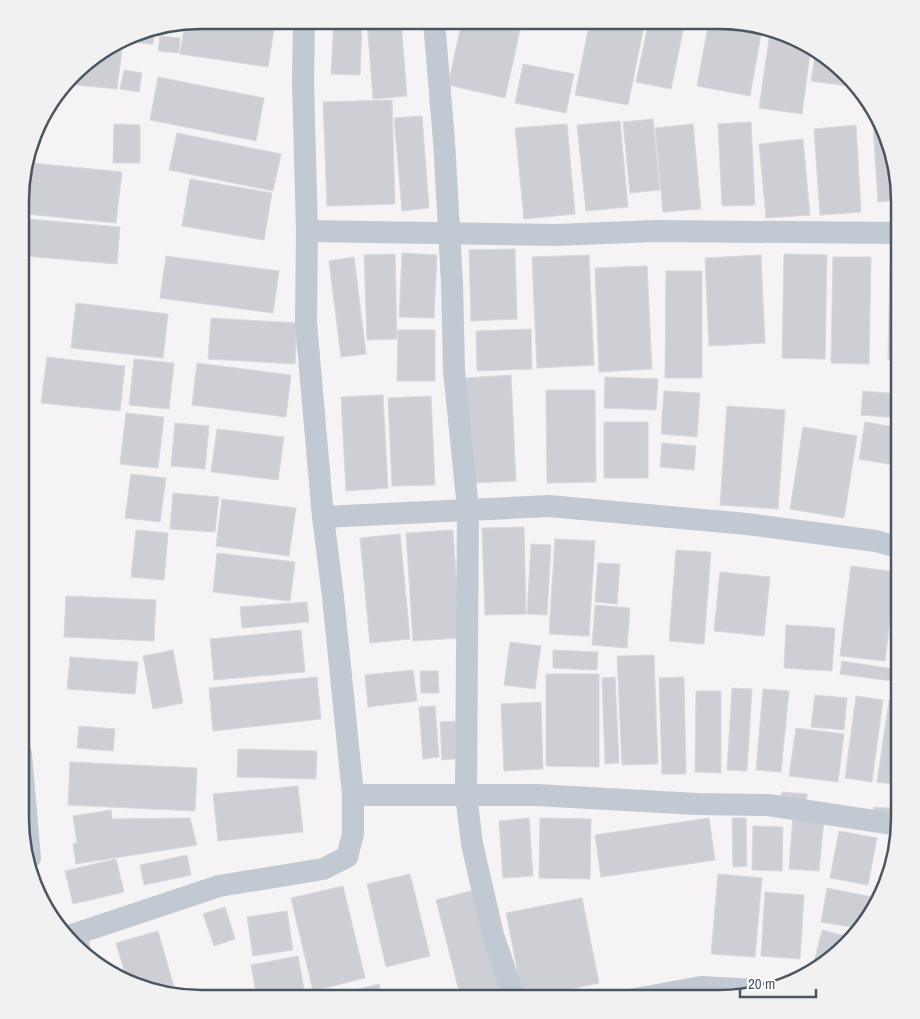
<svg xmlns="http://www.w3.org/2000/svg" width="920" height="1019" font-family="'Archivo Narrow',sans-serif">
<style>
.building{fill:#cdcfd5;stroke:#d7d9de}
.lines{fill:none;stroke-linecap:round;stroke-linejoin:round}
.minor{stroke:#c1cad2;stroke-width:22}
.rim{fill:none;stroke:#4a5661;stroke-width:2.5}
</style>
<rect width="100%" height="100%" fill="#f5f3f3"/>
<g class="building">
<path d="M201 20 274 29 268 67 180 54 185 23Z"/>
<path d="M334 20H362L360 75 331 74Z"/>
<path d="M367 20 401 21 407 96 373 99Z"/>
<path d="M462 21H522L505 98 448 85Z"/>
<path d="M590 21H645L628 105 575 95Z"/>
<path d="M649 21H685L671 89 636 82Z"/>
<path d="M709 21 742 22 762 29 750 96 697 86Z"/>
<path d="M155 28 153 44 130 42V37L143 30Z"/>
<path d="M770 32 811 47 802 114 759 108Z"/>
<path d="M160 36 180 38 179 53 158 51Z"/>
<path d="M110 48 122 50 117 89 67 84 82 65Z"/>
<path d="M816 49 819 50 856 87 811 81Z"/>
<path d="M523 64 574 74 566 113 515 103Z"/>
<path d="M124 70 142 73 139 92 120 89Z"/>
<path d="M158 77 264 98 256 141 150 120Z"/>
<path d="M392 100 395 204 327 206 323 102Z"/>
<path d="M872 108 900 190V200L878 202Z"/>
<path d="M422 116 429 208 402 211 394 118Z"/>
<path d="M653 119 660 190 630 193 623 122Z"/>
<path d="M620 121 628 207 586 211 577 125Z"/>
<path d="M751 122 755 205 722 206 718 124Z"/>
<path d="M114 124 140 125V163H113Z"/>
<path d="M567 124 575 214 524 219 515 128Z"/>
<path d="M693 124 701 209 663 212 655 128Z"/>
<path d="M856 125 861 212 820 215 814 129Z"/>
<path d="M177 133 281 154 273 191 169 170Z"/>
<path d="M803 139 810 215 766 218 759 144Z"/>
<path d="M32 163 122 172 116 223 26 214Z"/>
<path d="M190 179 272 193 264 240 182 226Z"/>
<path d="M28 219 120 227 117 264 25 256Z"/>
<path d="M515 249 517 319 471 321 469 250Z"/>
<path d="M402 253 437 255 434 318 399 317Z"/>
<path d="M395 254 397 339 367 340 364 255Z"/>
<path d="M784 254 827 255 825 359 782 358Z"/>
<path d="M589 255 594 365 537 368 532 257Z"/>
<path d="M761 255 765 343 709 346 705 258Z"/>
<path d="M166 256 279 271 273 313 160 298Z"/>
<path d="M354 257 366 354 341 357 329 261Z"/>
<path d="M833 257H871L869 364 831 363Z"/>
<path d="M890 263H900V360H888Z"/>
<path d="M647 266 652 369 599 372 595 268Z"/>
<path d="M666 271H702V378H665Z"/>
<path d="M76 303 168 314 163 358 71 348Z"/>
<path d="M211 318 297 323 295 364 208 359Z"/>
<path d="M531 329 532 369 477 371 476 331Z"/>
<path d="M398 330H435V381H397Z"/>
<path d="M47 357 125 366 120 411 41 403Z"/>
<path d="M134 359 174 363 169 409 129 405Z"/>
<path d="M197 363 291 375 286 417 192 405Z"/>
<path d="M511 375 516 481 471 483 466 378Z"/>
<path d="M605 377 658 379 656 410 604 408Z"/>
<path d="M546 390H595L596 482 547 483Z"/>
<path d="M664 391 700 393 697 437 661 434Z"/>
<path d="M863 391 900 394V418L861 415Z"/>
<path d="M383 395 388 488 346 491 341 397Z"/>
<path d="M431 396 435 485 392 486 388 398Z"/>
<path d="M727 406 785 410 778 509 720 505Z"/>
<path d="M126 413 164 417 158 468 120 464Z"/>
<rect x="604" y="422" width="44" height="56"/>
<path d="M865 422 900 428V466L859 459Z"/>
<path d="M175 423 209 426 205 469 171 466Z"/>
<path d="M803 427 857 436 844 518 790 509Z"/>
<path d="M217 429 284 437 278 480 211 472Z"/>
<path d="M662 443 696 446 694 470 660 467Z"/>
<path d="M131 474 166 478 160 522 125 518Z"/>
<path d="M173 493 219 497 215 532 170 529Z"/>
<path d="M222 499 296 508 289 556 216 546Z"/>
<path d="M524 527 526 614 485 615 482 528Z"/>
<path d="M136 530 168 533 164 580 131 577Z"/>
<path d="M453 530 460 638 413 641 406 533Z"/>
<path d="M400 534 410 639 370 643 360 538Z"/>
<path d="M555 539 595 541 589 636 549 634Z"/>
<path d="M531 544 551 545 547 615 527 614Z"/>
<path d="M676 550 711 552 704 644 669 641Z"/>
<path d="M217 553 295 562 290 601 213 592Z"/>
<path d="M598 563 620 564 617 604 595 602Z"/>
<path d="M851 566 896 572 885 661 840 656Z"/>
<path d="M720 572 770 577 764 636 714 631Z"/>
<path d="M66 596 156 600 154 641 64 637Z"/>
<path d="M307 602 309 622 242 628 240 607Z"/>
<path d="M595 605 630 608 627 648 592 645Z"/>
<path d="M786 625 835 628 832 671 784 668Z"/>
<path d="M301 630 305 672 214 680 210 639Z"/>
<path d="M510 642 541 646 535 689 504 685Z"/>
<path d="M173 650 183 703 153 709 143 656Z"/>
<path d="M553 650 598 652 597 670 553 668Z"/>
<path d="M654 655 658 764 622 765 617 656Z"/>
<path d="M70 657 138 662 135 694 67 689Z"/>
<path d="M842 661 893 669 892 681 840 674Z"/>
<path d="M413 670 417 701 368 707 365 675Z"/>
<path d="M420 671H438L439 693H421Z"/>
<path d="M546 674H599V767L546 766Z"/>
<path d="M317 677 321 719 213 731 209 688Z"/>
<path d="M615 677 619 763 605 764 602 678Z"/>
<path d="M684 677 686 774H662L659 678Z"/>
<path d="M732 688 752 689 747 771 727 770Z"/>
<path d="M763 689 789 691 781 772 756 770Z"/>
<path d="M696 691H721V773L695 772Z"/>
<path d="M815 695 847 698 844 730 811 727Z"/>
<path d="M856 696 883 700 872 782 845 778Z"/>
<path d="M889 700 900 702V785L877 782Z"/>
<path d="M541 702 543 769 504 771 501 704Z"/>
<path d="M435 706 439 757 423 759 419 707Z"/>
<path d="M460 721 462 758 442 760 440 722Z"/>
<path d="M79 726 115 729 113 751 77 748Z"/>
<path d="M796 728 844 734 838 782 789 776Z"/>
<path d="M238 749 317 751 316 779 237 777Z"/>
<path d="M70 762 197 768 195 811 68 805Z"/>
<path d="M298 786 303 832 218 841 213 794Z"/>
<path d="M782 792 807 794 806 806 780 804Z"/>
<path d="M874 807 900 809V820L873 817Z"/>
<path d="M111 810 112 819 190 818 197 845 76 864 73 844 77 843 73 816Z"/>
<path d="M793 816 824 819 819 871 789 869Z"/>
<path d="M529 818 533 876 503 878 499 821Z"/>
<path d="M540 818 591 819 590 879 539 878Z"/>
<path d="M709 818 715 860 601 877 595 835Z"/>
<path d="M732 818H746L747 866 733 867Z"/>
<path d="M753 826 783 827 782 871 752 870Z"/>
<path d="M839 831 877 838 868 885 830 878Z"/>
<path d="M187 855 191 875 144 885 140 865Z"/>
<path d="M116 859 124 892 73 904 65 871Z"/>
<path d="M410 874 430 956 386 967 367 884Z"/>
<path d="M718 874 762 878 755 957 711 954Z"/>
<path d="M343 886 365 978 313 991 291 898Z"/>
<path d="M827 888 872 897 868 916 857 928 821 922Z"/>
<path d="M475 890 502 995 487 999H461L436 900Z"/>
<path d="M765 892 804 895 800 959 761 956Z"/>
<path d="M582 898 599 983 523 999 506 913Z"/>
<path d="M225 907 235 939 214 946 203 914Z"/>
<path d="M287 911 293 950 253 956 247 917Z"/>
<path d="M822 930 849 937 819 969 812 971Z"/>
<path d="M158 931 176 994 127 980 116 943Z"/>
<path d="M89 941 92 958 78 944Z"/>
<path d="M298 956 305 995 288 999H257L251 965Z"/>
<path d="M379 984 382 999H349L347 992Z"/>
<path d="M242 991 244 999H209Z"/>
</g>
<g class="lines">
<g class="minor">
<path d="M434 21 444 141 452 283 454 370 468 509 466 794 472 844 493 935 515 999"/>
<path d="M307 231 555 235 655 231 900 233"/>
<path d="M323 517 549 506 747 524 876 541 900 548"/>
<path d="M21 754 30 858"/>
<path d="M353 795H536L697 804 768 805 900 825"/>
<path d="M69 936 219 886 323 869 347 857 353 834V795L333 597 323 517 306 323 307 231 303 82 304 20"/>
<path d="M635 999 701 987 757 990"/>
</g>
</g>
<path d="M0 0H920V1019H0ZM201 29H719A172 172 0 0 1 891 201V818A172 172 0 0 1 719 990H201A172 172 0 0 1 29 818V201A172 172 0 0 1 201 29Z" fill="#f1f1f2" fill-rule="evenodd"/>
<path class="rim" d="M201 29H719A172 172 0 0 1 891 201V818A172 172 0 0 1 719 990H201A172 172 0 0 1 29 818V201A172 172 0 0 1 201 29Z"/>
<path d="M740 989v8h76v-8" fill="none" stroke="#4a5661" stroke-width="2.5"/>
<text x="748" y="989" font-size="15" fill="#4a5661" stroke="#ffffff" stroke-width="4" paint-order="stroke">20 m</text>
</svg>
